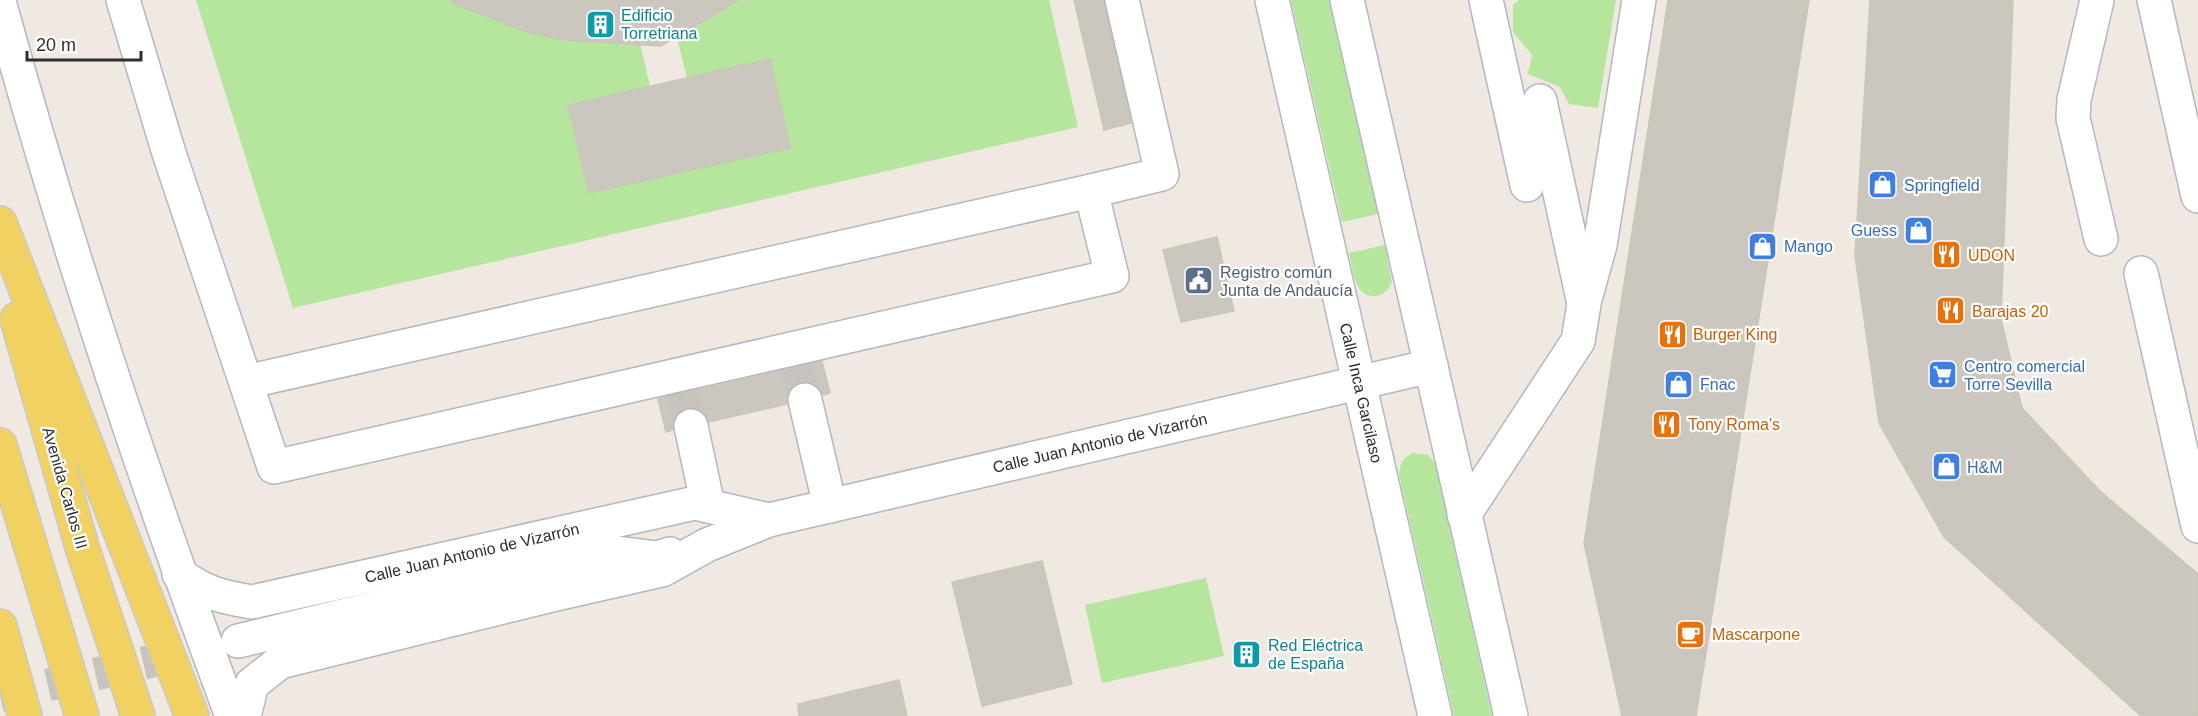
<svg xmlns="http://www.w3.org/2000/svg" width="2198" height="716" font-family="Helvetica,sans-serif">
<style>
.green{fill:#b6e59e}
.building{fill:#cbc7bf;stroke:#cbc5ba;stroke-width:1.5}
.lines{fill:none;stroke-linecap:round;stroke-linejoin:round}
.minor-tunnel{stroke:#c8c4bd;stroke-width:33;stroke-dasharray:33 16;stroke-linecap:butt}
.minor-casing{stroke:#b4b7c1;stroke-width:36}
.major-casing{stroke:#c9c9c9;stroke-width:36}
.minor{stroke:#fff;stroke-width:33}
.major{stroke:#f2d163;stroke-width:33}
.labels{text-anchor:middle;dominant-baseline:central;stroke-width:4.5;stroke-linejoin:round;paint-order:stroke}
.culture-label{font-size:16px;fill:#0d838f;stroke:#fff;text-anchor:start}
.shop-label{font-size:16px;fill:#366cbe;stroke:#fff;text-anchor:start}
.food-label{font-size:16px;fill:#c56008;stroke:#fff;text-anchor:start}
.service-label{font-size:16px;fill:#4e5e75;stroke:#fff;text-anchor:start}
.street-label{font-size:16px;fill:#2e2e2e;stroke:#fff}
</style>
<rect width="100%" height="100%" fill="#efe9e1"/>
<g class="green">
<path d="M196 0H461L639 39 650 86 568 106 589 193 790 148 770 59 687 78 675 30 713 16 739 0H1049L1078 127 293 308Z"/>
<path d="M1291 0H1329L1378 214 1342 222Z"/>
<path d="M1519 0H1616L1598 108 1569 104 1560 87 1528 74 1532 55 1513 32V5Z"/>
<path d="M1385 245 1392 282C1388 290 1383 296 1374 296 1353 296 1353 267 1349 253Z"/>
<path d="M1413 453 1428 455 1435 463 1492 716H1454L1399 474C1400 463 1403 458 1413 453Z"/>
<path d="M1206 578 1224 656 1102 683 1085 605Z"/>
</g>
<g class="building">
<path d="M452 0H739L661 46 564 40 527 32 452 3Z"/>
<path d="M1074 0H1104L1131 123 1104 130Z"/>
<path d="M1668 0H1809L1696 716H1622L1584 543Z"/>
<path d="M1870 0H2013L2001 319 2022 408 2100 491 2198 574V716H2141L1944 537 1879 423 1855 256Z"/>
<path d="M770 59 790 148 589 193 568 105Z"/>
<path d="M1217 237 1234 311 1181 322 1163 250Z"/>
<path d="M822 361 830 393 823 395 818 387 810 382H801L792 387 787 395V404L709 422 705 414 697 408H687L678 413 673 420V430L666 432 658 399Z"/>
<path d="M1042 561 1072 684 982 706 952 582Z"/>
<path d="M899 680 907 716H799L798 704Z"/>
</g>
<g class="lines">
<g class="minor-tunnel">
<path d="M796 364 805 400"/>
<path d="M683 390 691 426"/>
<path d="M0 696 235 642"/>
</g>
<defs>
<g id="minor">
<path d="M123 0 168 150 274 467 1112 276 1091 191 1162 174 1122 0"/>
<path d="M1272 0 1435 716"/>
<path d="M1347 0 1511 716"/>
<path d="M1486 0 1527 185"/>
<path d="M2097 0 2074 100 2073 118 2101 239"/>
<path d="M2154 0 2198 196"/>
<path d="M0 5C66 246 145 482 232 716"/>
<path d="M2141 273 2198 526"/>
<path d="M1585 299 1600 245 1639 0"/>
<path d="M246 382 1091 191"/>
<path d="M805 400 830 506"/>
<path d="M691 426 708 506"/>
<path d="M1464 515 1578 341 1584 304 1540 101"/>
<path d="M179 574C205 593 221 597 252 602L695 503 769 520"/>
<path d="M238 641 609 552 657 558 670 554"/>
<path d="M244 716 252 684 280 662 556 594 662 570 707 545 769 520 1431 366"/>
</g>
<g id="major">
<path d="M0 223 192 716"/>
<path d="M17 319 82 547 138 716"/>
<path d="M0 445 82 716"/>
<path d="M0 626 25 716"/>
</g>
</defs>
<use href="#minor" class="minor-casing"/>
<use href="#major" class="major-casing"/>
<use href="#minor" class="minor"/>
<use href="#major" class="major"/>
</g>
<defs>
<symbol id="building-square" viewBox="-11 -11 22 22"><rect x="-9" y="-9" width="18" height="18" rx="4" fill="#0f9aa8" stroke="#fff"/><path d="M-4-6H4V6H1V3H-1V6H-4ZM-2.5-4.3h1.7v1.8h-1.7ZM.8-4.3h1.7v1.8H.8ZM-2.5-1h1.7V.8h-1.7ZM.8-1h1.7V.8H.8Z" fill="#fff"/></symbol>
<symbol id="shop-square" viewBox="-11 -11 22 22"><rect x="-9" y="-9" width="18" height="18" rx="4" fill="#3f7fe0" stroke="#fff"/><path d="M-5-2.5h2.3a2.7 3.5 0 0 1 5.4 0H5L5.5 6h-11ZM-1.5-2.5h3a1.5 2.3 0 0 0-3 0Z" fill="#fff"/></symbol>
<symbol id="restaurant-square" viewBox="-11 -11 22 22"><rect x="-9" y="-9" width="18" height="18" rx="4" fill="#e8710a" stroke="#fff"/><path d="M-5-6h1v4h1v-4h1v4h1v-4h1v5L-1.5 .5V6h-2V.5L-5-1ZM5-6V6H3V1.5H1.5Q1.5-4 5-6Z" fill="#fff"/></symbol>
<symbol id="civic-square" viewBox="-11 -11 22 22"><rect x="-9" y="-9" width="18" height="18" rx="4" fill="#5c6f8a" stroke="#fff"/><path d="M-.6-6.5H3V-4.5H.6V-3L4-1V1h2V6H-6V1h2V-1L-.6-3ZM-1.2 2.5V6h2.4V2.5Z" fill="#fff"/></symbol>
<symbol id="supermarket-square" viewBox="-11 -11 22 22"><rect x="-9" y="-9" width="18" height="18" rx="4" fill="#3f7fe0" stroke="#fff"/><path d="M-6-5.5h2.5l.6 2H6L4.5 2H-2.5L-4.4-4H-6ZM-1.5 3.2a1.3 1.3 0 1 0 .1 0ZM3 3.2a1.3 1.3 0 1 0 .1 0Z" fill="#fff"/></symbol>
<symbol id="cafe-square" viewBox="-11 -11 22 22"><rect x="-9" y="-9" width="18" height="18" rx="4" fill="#e8710a" stroke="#fff"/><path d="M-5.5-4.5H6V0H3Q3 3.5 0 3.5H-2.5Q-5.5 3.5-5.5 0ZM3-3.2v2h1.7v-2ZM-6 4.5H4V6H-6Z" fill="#fff"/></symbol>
</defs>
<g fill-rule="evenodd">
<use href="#building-square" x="584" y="8" width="33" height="33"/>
<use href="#shop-square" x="1866" y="168" width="33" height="33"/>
<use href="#shop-square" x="1902" y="214" width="33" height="33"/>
<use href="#shop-square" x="1746" y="230" width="33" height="33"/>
<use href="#restaurant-square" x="1930" y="238" width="33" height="33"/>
<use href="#civic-square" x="1182" y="264" width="33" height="33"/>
<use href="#restaurant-square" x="1934" y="294" width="33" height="33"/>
<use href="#restaurant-square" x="1656" y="318" width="33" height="33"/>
<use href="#supermarket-square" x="1926" y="358" width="33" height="33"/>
<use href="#shop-square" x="1662" y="368" width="33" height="33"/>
<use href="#restaurant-square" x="1650" y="408" width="33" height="33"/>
<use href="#shop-square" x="1930" y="450" width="33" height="33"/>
<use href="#cafe-square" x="1674" y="618" width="33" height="33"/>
<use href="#building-square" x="1230" y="638" width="33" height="33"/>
</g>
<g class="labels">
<g class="culture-label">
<text x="621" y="15">Edificio<tspan x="621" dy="18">Torretriana</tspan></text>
<text x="1268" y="645">Red Eléctrica<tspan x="1268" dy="18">de España</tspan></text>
</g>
<g class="shop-label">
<text x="1904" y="185">Springfield</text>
<text x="1897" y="230" text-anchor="end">Guess</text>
<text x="1784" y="246">Mango</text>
<text x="1964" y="366">Centro comercial<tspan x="1964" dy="18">Torre Sevilla</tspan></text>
<text x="1700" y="384">Fnac</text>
<text x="1967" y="467">H&amp;M</text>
</g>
<g class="food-label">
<text x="1968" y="255">UDON</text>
<text x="1972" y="311">Barajas 20</text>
<text x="1693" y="334">Burger King</text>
<text x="1688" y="424">Tony Roma's</text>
<text x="1712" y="634">Mascarpone</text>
</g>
<g class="service-label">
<text x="1220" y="272">Registro común<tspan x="1220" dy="18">Junta de Andaucía</tspan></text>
</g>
<g class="street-label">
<text transform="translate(1361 393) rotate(77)">Calle Inca Garcilaso</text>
<text transform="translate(1100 443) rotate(-13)">Calle Juan Antonio de Vizarrón</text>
<text transform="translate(65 488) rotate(74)">Avenida Carlos III</text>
<text transform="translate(472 553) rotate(-13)">Calle Juan Antonio de Vizarrón</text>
</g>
</g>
<path d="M27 51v9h114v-9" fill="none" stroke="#2e2e2e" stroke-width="3"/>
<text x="36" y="51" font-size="18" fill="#2e2e2e" stroke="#ffffff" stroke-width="4.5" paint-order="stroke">20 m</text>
</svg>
